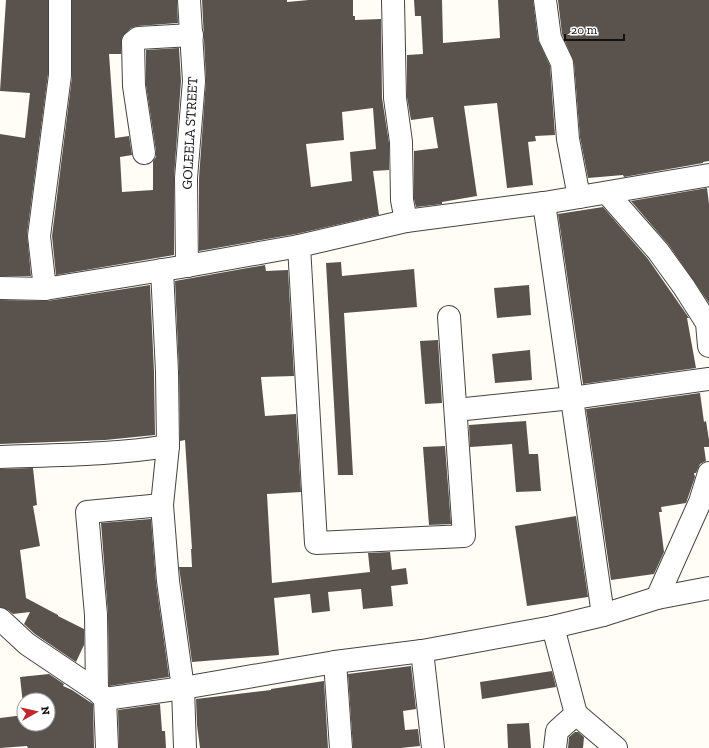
<svg xmlns="http://www.w3.org/2000/svg" width="709" height="748" font-family="'Zilla Slab',serif">
<style>
.building{fill:#5a524d;fill-rule:evenodd}
.lines{fill:none;stroke-linecap:round;stroke-linejoin:round}
.minor-casing{stroke:#444;stroke-width:24}
.minor{stroke:#fff;stroke-width:22}
.labels{text-anchor:middle;dominant-baseline:central;stroke-width:4;stroke-linejoin:round;paint-order:stroke}
.street-label{font-size:14px;fill:#111;stroke:#fff}
</style>
<rect width="100%" height="100%" fill="#fffdf5"/>
<g class="building">
<path d="M6 0H48V74L27 234 31 276H0V134L25 138 30 93 0 91Z"/>
<path d="M72 0H177L178 23 137 26 131 28 122 37 121 54H109L115 138 129 136 132 155 120 157 122 192 153 190V161L156 157V151L146 85V50L179 48 181 81 174 177V255L56 275 52 236 72 77Z"/>
<path d="M202 0H287V2L309 0H353V16H355V20L381 19 382 98 389 143V170L373 171 379 215 296 234 199 251V178L206 80ZM373 108 376 149 350 152 352 181 311 187 306 144 344 140 342 112Z"/>
<path d="M414 0H442L443 43 500 38 498 0H533L538 40 550 66 555 135 535 136 536 141 528 142 533 185 507 188 497 103 464 106 477 196 442 202V204L416 207 414 199V151L438 148 433 117 411 120 407 97V55L423 54 421 16H415Z"/>
<path d="M558 0H709V161L703 162V163L624 177 623 175 588 178 580 137 574 62 562 34Z"/>
<path d="M707 188 709 204V303L668 244 631 201Z"/>
<path d="M603 207 648 259 689 318H687L696 368 583 384 558 214Z"/>
<path d="M341 262 342 276 414 269 417 307 344 313 353 475H338L326 263Z"/>
<path d="M265 265 266 271 288 270 294 376 261 377 265 416 296 414 301 492 267 494 272 583 370 572 368 553 390 552 392 570 406 568 408 584 391 586 393 606 363 609 361 589 328 592 330 611 312 613 310 594 274 598 279 655 192 662 179 567H192L191 549H192L185 440 180 441 179 371 175 281Z"/>
<path d="M150 285 154 372 155 435 105 440 0 444V300L47 301Z"/>
<path d="M529 285 531 315 497 318 494 288Z"/>
<path d="M438 340 442 403 425 404 420 341Z"/>
<path d="M530 350 532 380 495 383 492 354Z"/>
<path d="M700 393 704 422 706 421 709 440V447H704L706 461 700 464 696 473H694L695 477 686 503 661 507 662 512H659L664 552 654 574 611 580 586 409Z"/>
<path d="M526 421 529 454H538L541 491 516 492 512 444 470 447 469 425Z"/>
<path d="M445 446 451 524 429 525 423 447Z"/>
<path d="M33 468 37 505 33 506 40 546 20 550 26 598 58 615V616L84 629V645L76 662 35 634 24 624 30 612 13 614 8 610 0 607V469Z"/>
<path d="M576 516 588 597 527 606 515 526Z"/>
<path d="M151 519 156 583 169 677 109 686 108 614 101 523Z"/>
<path d="M411 666 416 709 403 711 405 730 418 729 420 746 400 748H353L348 674Z"/>
<path d="M552 671 556 687 482 699 480 682Z"/>
<path d="M49 674 64 684 63 686 72 690 93 704 94 748H28L27 746 0 748V718L24 715V724H48V700H24V713L20 677Z"/>
<path d="M324 681 328 748H200L197 725 196 699 271 690V689Z"/>
<path d="M160 704 162 731H165L166 748H119L118 710Z"/>
<path d="M529 723 531 748H508L507 724Z"/>
<path d="M575 732H578L584 737 583 748H568L569 737Z"/>
</g>
<g class="lines">
<defs>
<g id="minor">
<path d="M393 0 395 98 401 142 402 200 406 221"/>
<path d="M545 0 550 38 562 63 568 139 579 197"/>
<path d="M144 153 134 86 133 42 138 38 192 35"/>
<path d="M607 193 658 251 684 287 707 323 709 346"/>
<path d="M544 203 603 615"/>
<path d="M299 246 316 543 464 536 449 317"/>
<path d="M187 266 186 178 194 81 189 0"/>
<path d="M162 270 167 372 168 446 162 505 168 581 183 688 185 748"/>
<path d="M0 288 45 289 187 266 299 246 406 221 544 203 709 175"/>
<path d="M45 289 39 236 60 75V0"/>
<path d="M456 410 572 398 709 379"/>
<path d="M0 457C56 455 113 455 168 446"/>
<path d="M657 598 700 502 709 473"/>
<path d="M0 619 27 644 97 691 105 699 183 688 335 662 422 651 553 627 603 615 657 598 709 588"/>
<path d="M553 627 576 714 557 731 555 748"/>
<path d="M422 651 433 748"/>
<path d="M335 662 341 748"/>
<path d="M97 691 96 615 87 512 162 505"/>
<path d="M105 699 107 748"/>
<path d="M576 714 616 748"/>
</g>
</defs>
<use href="#minor" class="minor-casing"/>
<use href="#minor" class="minor"/>
</g>
<g class="labels">
<g class="street-label">
<text transform="translate(190 133) rotate(-87)">GOLEELA STREET</text>
</g>
</g>
<g transform="translate(36 712) rotate(82)"><circle r="19" fill="#ffffff" stroke="#a0a0a0"/>
<path d="M0-3L7 15L0 10L-7 15Z" fill="#c4262e"/>
<text y="-6" font-size="11" font-weight="bold" text-anchor="middle" fill="#111111">N</text>
</g>
<path d="M565 34v6h59v-6" fill="none" stroke="#111111" stroke-width="2"/>
<text x="571" y="34" font-size="12" fill="#111111" stroke="#ffffff" stroke-width="3" paint-order="stroke">20 m</text>
</svg>
